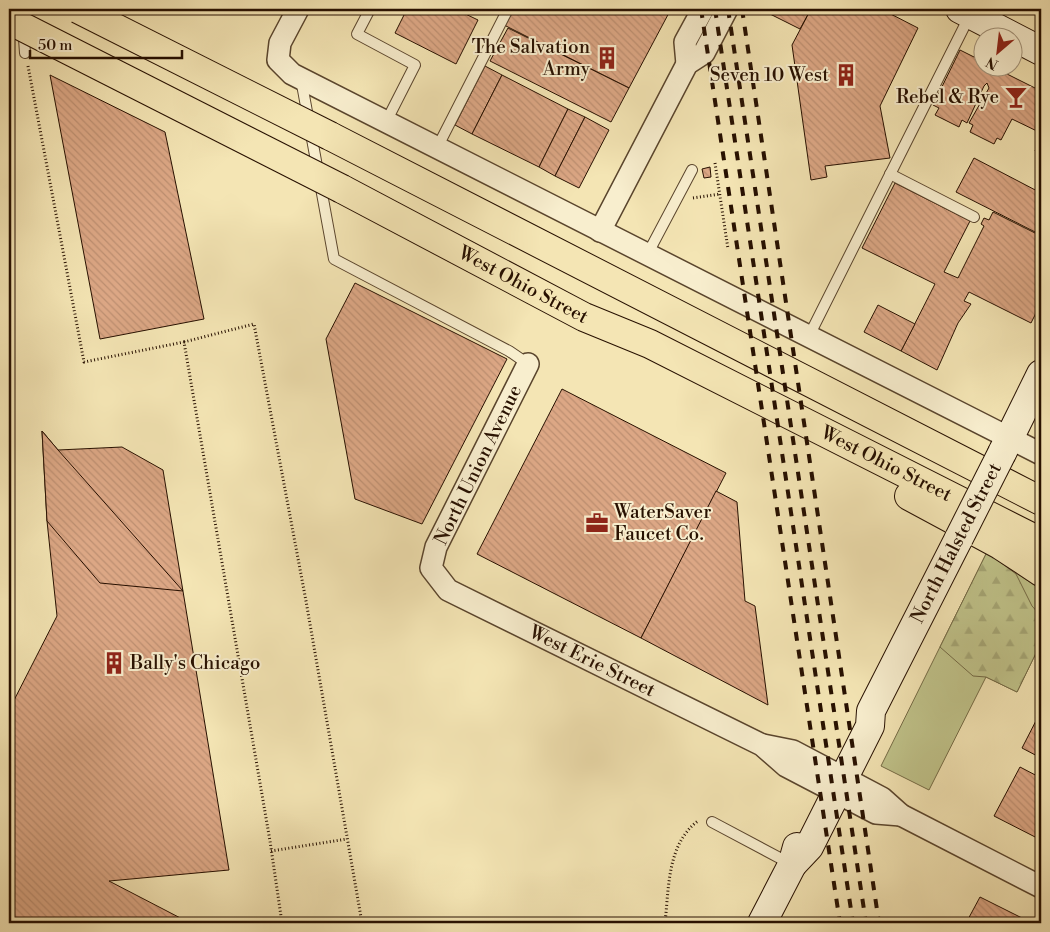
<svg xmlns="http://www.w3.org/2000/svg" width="1050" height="932" font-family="'Libre Bodoni',serif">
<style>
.green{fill:#c0c38a;stroke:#746a45}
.forest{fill:url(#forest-firs);stroke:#746a45}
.building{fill:url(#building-back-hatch);stroke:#271000}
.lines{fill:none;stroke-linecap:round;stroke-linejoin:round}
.service-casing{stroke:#5a452d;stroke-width:12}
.minor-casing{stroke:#5a452d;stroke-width:24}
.secondary-casing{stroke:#271000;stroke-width:30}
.motorway-casing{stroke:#271000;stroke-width:30}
.path{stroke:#271000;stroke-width:3;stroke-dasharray:1 2.5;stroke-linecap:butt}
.service{stroke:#f8eece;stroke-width:10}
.minor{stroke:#f8eece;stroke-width:21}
.secondary{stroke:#f8eece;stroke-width:28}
.motorway{stroke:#f4e5b4;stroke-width:28}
.rail{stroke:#271000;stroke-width:4;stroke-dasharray:9 9;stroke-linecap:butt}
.secondary-bridge-casing{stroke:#271000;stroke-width:30;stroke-linecap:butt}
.motorway-bridge-casing{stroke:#271000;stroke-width:30;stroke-linecap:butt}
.secondary-bridge{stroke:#f8eece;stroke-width:28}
.motorway-bridge{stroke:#f4e5b4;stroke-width:28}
.labels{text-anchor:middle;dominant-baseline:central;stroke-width:4;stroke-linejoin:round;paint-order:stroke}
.poi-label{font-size:19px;fill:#271000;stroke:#f8eece;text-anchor:end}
.street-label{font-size:19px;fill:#271000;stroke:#f8eece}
</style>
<defs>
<pattern id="forest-firs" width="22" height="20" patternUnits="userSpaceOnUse" patternTransform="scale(1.25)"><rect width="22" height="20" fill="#c0c38a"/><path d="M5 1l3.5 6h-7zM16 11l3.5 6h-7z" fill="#a5a675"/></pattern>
<pattern id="building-back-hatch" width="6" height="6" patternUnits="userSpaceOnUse" patternTransform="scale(1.25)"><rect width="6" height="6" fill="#dca785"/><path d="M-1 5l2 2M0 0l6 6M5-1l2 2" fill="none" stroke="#bd8f71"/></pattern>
</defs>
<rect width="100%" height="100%" fill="#f4e5b4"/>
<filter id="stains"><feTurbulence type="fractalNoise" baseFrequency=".004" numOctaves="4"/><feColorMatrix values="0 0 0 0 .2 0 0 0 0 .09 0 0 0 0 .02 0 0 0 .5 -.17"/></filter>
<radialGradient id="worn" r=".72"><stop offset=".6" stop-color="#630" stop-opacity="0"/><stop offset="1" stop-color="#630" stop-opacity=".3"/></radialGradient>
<path class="green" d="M987 552 1041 590V653L1037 651 1017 692 986 677 929 790 881 766Z"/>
<path class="forest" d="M987 552 1016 574 1032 606 1041 616V653L1037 651 1017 692 986 677 973 676 940 647Z"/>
<g class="building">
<path d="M407 9H455L478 20 456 64 395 33Z"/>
<path d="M513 9H671L629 88 504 25Z"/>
<path d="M760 9H811L800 29Z"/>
<path d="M811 9H881L918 28 880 106 890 158 825 166 827 177 811 180 792 45Z"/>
<path d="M508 28 629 88 611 122 490 61Z"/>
<path d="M960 50 982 61V68H995L1041 91V133L1012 119 1001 140 997 138 994 144 970 132 973 125 969 123 989 88 987 83 984 86 967 123 962 120 959 127 935 115 939 108 933 105Z"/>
<path d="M485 66 502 75 472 134 455 125Z"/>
<path d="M50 75 165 132 204 319 100 339Z"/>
<path d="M502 75 568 109 539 167 472 134Z"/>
<path d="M568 109 585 117 555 176 539 167Z"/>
<path d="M585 117 609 130 579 188 555 176Z"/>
<path d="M1041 138V155L1035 151Z"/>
<path d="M974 158 1041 193V235L956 192Z"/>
<path d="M710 167 711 177 704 178 702 169Z"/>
<path d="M895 183 970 221 944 272 958 278 984 226 981 224 984 218 989 220 993 212 1041 236V303L1031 323 969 292 964 301 971 304 958 323 937 370 901 351 935 284 862 248Z"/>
<path d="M355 283 507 359 422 524 355 499 326 339Z"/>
<path d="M878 305 915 324 901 351 864 332Z"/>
<path d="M562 389 726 473 641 638 477 554Z"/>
<path d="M42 431 58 450 122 447 163 470 229 870 109 881 190 923H9V710L57 616 47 521Z"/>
<path d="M42 431 58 450 183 591 100 583 47 521Z"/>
<path d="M716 491 737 502 745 601 755 606 768 705 641 638Z"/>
<path d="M1041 711V758L1022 748Z"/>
<path d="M1020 767 1041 778V840L994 816Z"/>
<path d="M980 897 1032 923H966Z"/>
</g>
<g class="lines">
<defs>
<g id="service">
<path d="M22 9 25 53"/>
<path d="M370 9 357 34 415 65 386 122"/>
<path d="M301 79 334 259 509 351 528 364"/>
<path d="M437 148 508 9"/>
<path d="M890 174 974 217"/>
<path d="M647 255 692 170"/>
<path d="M809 336 970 15"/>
<path d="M712 822 791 864"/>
</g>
<g id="minor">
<path d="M298 9 280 43 278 60 292 74 1041 454"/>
<path d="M687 64 685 42 703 9"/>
<path d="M600 231 687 64 704 53 727 9"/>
<path id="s1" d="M528 364 436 547 431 568 448 590 762 745 786 766 876 813 901 815"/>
<path d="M763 745 793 751 882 798 901 815 1041 887"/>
</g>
<g id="secondary">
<path d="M960 9 1041 51"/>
<path d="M1002 453 1041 374"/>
<path d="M792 865 809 847 870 726 871 711 959 538"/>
<path d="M762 923 792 865 797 847"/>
</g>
<g id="motorway">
<path d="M330 136 1041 501"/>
<path id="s2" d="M342 189 584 317 650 344 1041 542"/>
<path d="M909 496 1000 545 1041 572"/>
</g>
</defs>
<use href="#service" class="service-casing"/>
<use href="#minor" class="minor-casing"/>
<use href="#secondary" class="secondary-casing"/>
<use href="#motorway" class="motorway-casing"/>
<g class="path">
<path d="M28 66 84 362 184 342 270 841 282 923"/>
<path d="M715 163 728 249"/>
<path d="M693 198 720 194"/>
<path d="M184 342 254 324 306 601 362 923"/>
<path d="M271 851 347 839"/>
<path d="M665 923C669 888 667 844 698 821"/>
</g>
<use href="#service" class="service"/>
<use href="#minor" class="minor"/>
<use href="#secondary" class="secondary"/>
<use href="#motorway" class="motorway"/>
<g class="rail">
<path d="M701 9 840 923"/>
<path d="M715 9 853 923"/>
<path d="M728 9 866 923"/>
<path d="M742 9 879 923"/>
</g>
<defs>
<path id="secondary-bridge" d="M959 538 1002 453"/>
<g id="motorway-bridge">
<path d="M78 9 330 136"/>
<path d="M9 20 342 189"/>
</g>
</defs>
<use href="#secondary-bridge" class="secondary-bridge-casing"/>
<use href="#motorway-bridge" class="motorway-bridge-casing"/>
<use href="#secondary-bridge" class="secondary-bridge"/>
<use href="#motorway-bridge" class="motorway-bridge"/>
</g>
<defs>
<symbol id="building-bare" viewBox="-9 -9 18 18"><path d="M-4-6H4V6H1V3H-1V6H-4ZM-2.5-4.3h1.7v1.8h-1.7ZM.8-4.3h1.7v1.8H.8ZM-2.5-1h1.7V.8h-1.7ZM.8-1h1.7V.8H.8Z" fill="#8f2418" stroke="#f8eece" stroke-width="2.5" paint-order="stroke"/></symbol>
<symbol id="bar-bare" viewBox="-9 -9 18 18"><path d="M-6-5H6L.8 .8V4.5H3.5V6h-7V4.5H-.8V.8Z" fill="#8f2418" stroke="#f8eece" stroke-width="2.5" paint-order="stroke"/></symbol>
<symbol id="office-bare" viewBox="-9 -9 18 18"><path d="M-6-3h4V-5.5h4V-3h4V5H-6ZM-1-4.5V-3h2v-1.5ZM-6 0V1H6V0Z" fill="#8f2418" stroke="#f8eece" stroke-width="2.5" paint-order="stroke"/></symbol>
</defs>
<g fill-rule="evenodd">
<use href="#building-bare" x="591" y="42" width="32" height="32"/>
<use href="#building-bare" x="830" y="59" width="32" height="32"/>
<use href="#bar-bare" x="1000" y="81" width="32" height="32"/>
<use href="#office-bare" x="581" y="507" width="32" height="32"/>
<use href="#building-bare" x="98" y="647" width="32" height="32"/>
</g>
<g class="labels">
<g class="poi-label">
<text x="590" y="47">The Salvation<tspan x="590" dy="22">Army</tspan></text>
<text x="829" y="75">Seven 10 West</text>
<text x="999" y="97">Rebel &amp; Rye</text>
<text x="614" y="512" text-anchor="start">WaterSaver<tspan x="614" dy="22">Faucet Co.</tspan></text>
<text x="130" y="663" text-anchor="start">Bally's Chicago</text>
</g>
<g class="street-label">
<text stroke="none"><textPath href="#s2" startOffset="205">West Ohio Street</textPath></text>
<text stroke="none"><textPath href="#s2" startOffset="610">West Ohio Street</textPath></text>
<text transform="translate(478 465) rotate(-64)">North Union Avenue</text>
<text transform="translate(956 543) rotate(-63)">North Halsted Street</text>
<text stroke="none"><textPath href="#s1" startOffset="415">West Erie Street</textPath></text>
</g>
</g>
<rect width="1050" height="932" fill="none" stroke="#f4e5b4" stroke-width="30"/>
<rect x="10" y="10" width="1030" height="912" fill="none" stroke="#271000" stroke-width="2.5"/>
<rect x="15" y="15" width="1020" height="902" fill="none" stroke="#271000"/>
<g transform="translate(998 52) rotate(208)"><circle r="24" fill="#f8eece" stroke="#a4957c"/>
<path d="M0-4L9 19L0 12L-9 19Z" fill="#8f2418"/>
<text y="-8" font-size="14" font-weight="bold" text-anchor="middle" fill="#271000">N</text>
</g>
<path d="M30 50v8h152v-8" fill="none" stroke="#271000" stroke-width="2.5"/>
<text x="38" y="50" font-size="15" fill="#271000" stroke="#f8eece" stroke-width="4" paint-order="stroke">50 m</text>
<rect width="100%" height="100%" filter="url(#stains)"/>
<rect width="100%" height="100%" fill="url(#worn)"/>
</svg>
